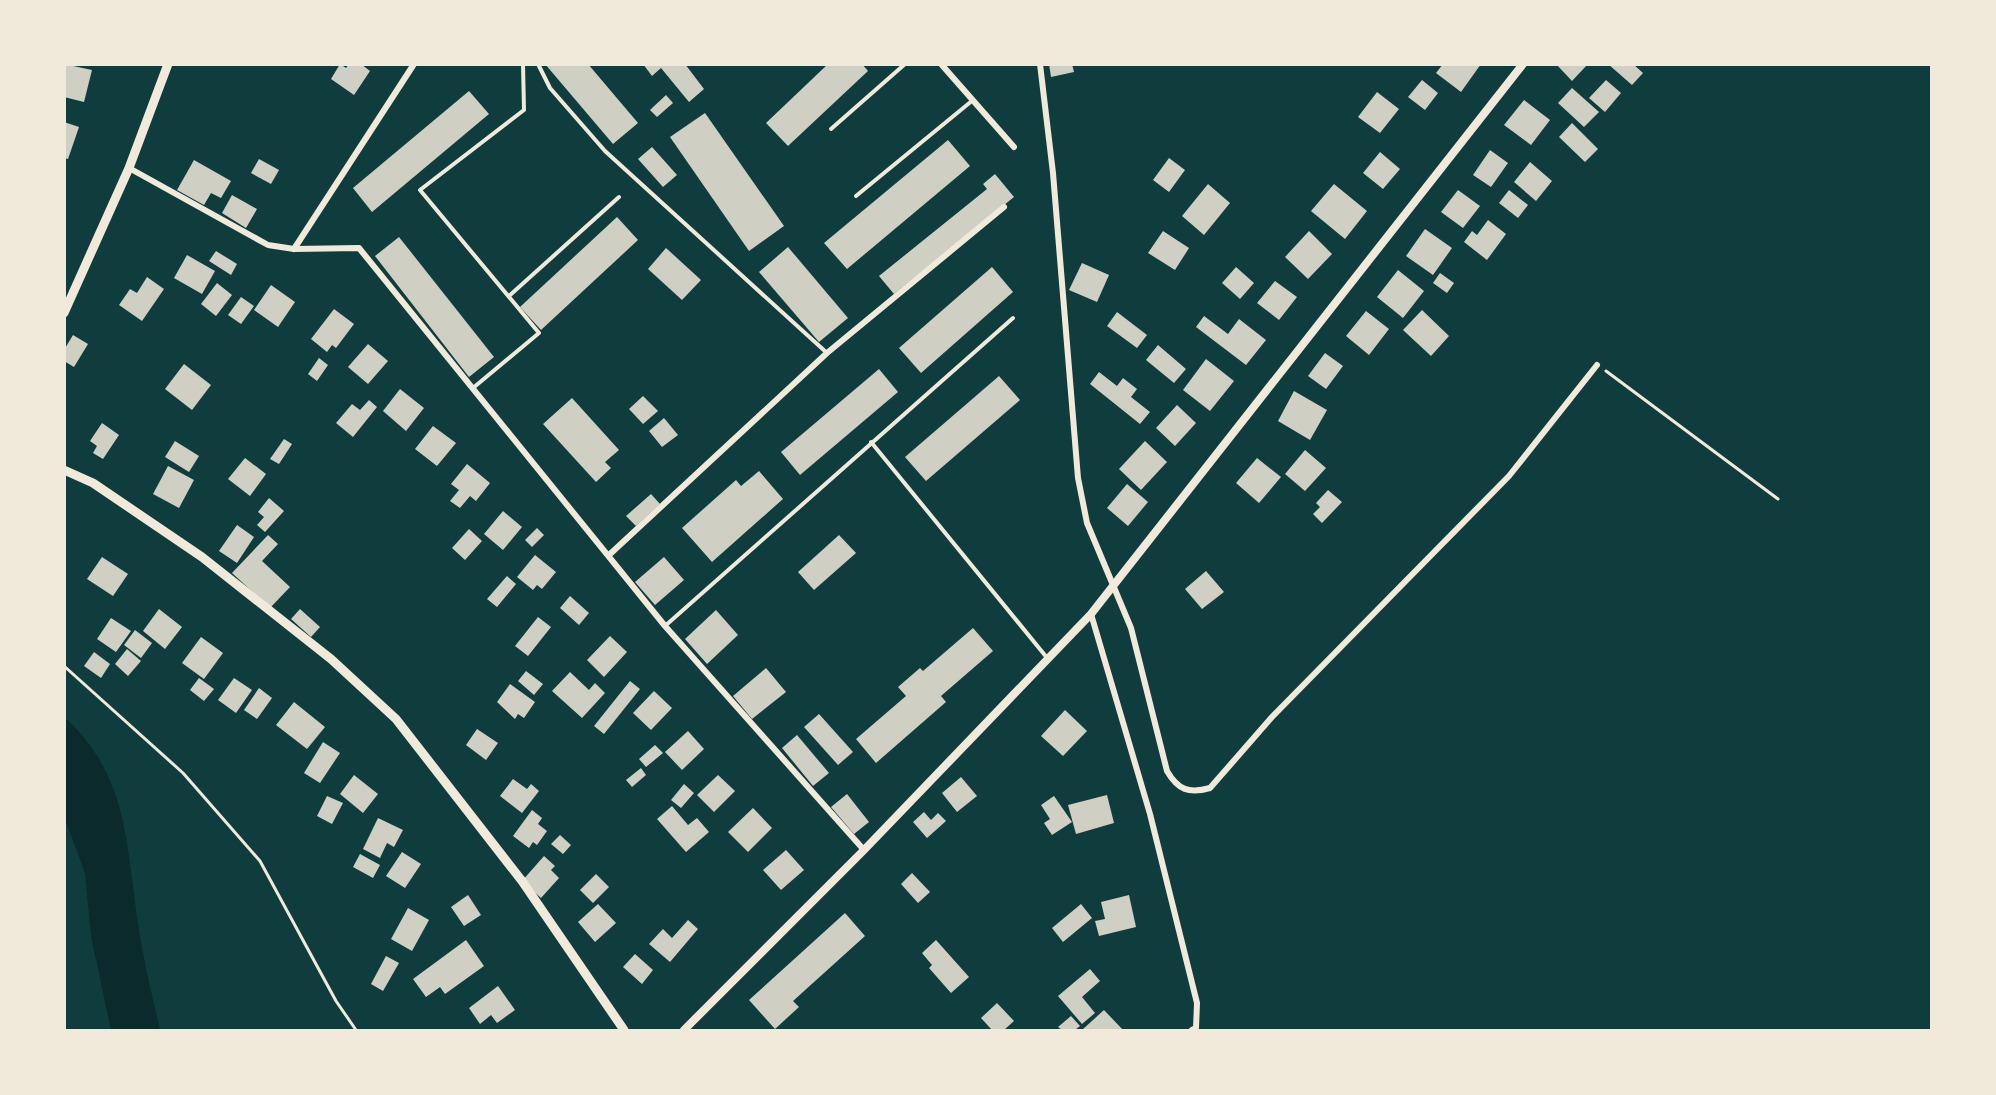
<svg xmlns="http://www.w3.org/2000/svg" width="1996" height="1095" font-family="'IBM Plex Sans',sans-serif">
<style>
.water{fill:#0a2a2b}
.building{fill:#cfcfc3}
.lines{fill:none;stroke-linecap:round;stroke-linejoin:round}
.path{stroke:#f1e9da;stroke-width:3}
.service{stroke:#f1e9da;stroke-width:4}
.minor{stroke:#f1e9da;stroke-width:6}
.tertiary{stroke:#f1e9da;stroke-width:8}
.secondary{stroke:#f1e9da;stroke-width:9}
</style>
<rect width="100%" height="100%" fill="#0f3d3e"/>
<path class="water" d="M64 717C128 774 126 844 138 923 143 959 152 995 160 1030H111L91 936 85 873 65 819Z"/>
<g class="building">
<path d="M64 64 92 70 84 102 64 97Z"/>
<path d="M340 64 346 68 349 64H361L370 71 354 95 331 79Z"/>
<path d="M545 64H588L638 123 613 144Z"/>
<path d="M643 64H685L704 89 689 102 661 68 652 76Z"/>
<path d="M828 64H862L868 71 788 146 766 123Z"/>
<path d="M1049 64H1072L1074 72 1051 77Z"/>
<path d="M1443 64H1481L1461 92 1436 73Z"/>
<path d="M1556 64H1588L1572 81Z"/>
<path d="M1608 64H1633L1643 73 1632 85Z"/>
<path d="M1422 80 1438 93 1425 110 1408 97Z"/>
<path d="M1606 80 1621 93 1605 112 1589 98Z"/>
<path d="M1572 88 1599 112 1584 127 1558 103Z"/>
<path d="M469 91 489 114 372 212 353 188Z"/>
<path d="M1377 92 1399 109 1380 133 1358 117Z"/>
<path d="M666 95 673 103 657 117 650 110Z"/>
<path d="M1524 100 1550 120 1531 145 1504 125Z"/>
<path d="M705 113 784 226 749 251 670 137Z"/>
<path d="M64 122 79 127 68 159 64 158Z"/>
<path d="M1572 123 1598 149 1585 162 1559 137Z"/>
<path d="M948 140 970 166 847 269 824 243Z"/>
<path d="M652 147 677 175 663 187 638 159Z"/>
<path d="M1490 150 1508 163 1491 187 1473 175Z"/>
<path d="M1380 152 1400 169 1383 189 1363 173Z"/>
<path d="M1169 158 1185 170 1169 192 1153 180Z"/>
<path d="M259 159 279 170 271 184 251 173Z"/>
<path d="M194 160 231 181 221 198 211 193 204 205 177 190Z"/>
<path d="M1530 162 1552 181 1536 201 1514 182Z"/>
<path d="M995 174 1014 197 894 294 879 276 987 189 983 184Z"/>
<path d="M1208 184 1230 203 1204 235 1182 216Z"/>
<path d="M1334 184 1367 211 1345 239 1311 211Z"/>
<path d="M1458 190 1480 206 1463 228 1441 212Z"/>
<path d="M1509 190 1528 205 1518 218 1499 203Z"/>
<path d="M232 195 257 209 246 228 222 213Z"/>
<path d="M617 217 638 240 541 330 520 307Z"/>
<path d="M1488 220 1506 234 1487 260 1464 242 1472 231 1477 235Z"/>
<path d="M1425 229 1452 248 1433 275 1406 256Z"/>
<path d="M1163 231 1189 248 1175 270 1148 253Z"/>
<path d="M1309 231 1332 254 1308 279 1285 257Z"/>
<path d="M399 237 494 357 469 377 375 256Z"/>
<path d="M788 247 848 318 819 342 759 272Z"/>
<path d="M666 248 701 280 682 300 648 269Z"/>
<path d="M216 251 237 264 231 275 209 261Z"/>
<path d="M187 255 215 271 202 294 174 278Z"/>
<path d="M1082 263 1109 275 1097 302 1069 290Z"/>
<path d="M992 267 1013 292 921 373 899 348Z"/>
<path d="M1236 267 1254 283 1240 299 1222 283Z"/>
<path d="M1398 270 1424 291 1403 318 1377 297Z"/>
<path d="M1440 273 1454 283 1447 293 1433 283Z"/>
<path d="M147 277 164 289 142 321 119 305 130 289 137 293Z"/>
<path d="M1275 281 1297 297 1279 320 1257 303Z"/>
<path d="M217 283 232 295 216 316 201 304Z"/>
<path d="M271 285 295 302 278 327 254 310Z"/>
<path d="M241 297 254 306 241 324 228 315Z"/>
<path d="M334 309 354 324 336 348 332 345 327 352 311 339Z"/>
<path d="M1422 310 1449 336 1431 356 1403 330Z"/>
<path d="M1366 311 1389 329 1369 355 1346 336Z"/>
<path d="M1117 312 1147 335 1137 348 1107 326Z"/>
<path d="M1204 316 1228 334 1239 319 1266 340 1246 365 1196 327Z"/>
<path d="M73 335 88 344 74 367 64 361V350Z"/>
<path d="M368 344 388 361 368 384 348 367Z"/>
<path d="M1158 345 1186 369 1174 383 1146 360Z"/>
<path d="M1325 353 1343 366 1326 389 1308 376Z"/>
<path d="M319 358 328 365 317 381 308 374Z"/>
<path d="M1206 359 1234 381 1210 411 1183 390Z"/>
<path d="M184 364 211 385 192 410 165 389Z"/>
<path d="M879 369 898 392 800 475 781 452Z"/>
<path d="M1099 372 1117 386 1123 378 1137 389 1131 397 1150 412 1140 424 1090 384Z"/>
<path d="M999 376 1020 400 926 481 905 457Z"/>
<path d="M400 389 424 408 406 431 383 411Z"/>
<path d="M1294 391 1327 410 1310 440 1278 421Z"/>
<path d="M643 396 658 411 643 424 629 409Z"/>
<path d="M572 398 619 450 605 462 611 468 596 482 543 424Z"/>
<path d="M369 400 377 407 353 437 336 423 352 404 360 410Z"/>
<path d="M1177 405 1196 423 1175 446 1156 428Z"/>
<path d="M664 418 678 435 662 447 649 431Z"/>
<path d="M102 423 119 435 103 459 93 453 97 446 90 441Z"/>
<path d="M433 426 456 443 437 466 415 449Z"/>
<path d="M284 439 292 444 279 464 270 459Z"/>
<path d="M175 441 199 456 189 472 165 457Z"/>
<path d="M1145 441 1167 462 1141 490 1119 469Z"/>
<path d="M1305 450 1326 468 1305 491 1285 474Z"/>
<path d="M245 458 266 474 250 496 228 479Z"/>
<path d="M1257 458 1281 477 1259 503 1236 483Z"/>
<path d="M467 464 490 483 476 501 470 496 460 508 450 501 459 490 451 484Z"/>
<path d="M168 466 194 480 179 508 153 494Z"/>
<path d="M759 471 783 499 712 562 682 528 736 480 741 486Z"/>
<path d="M1127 484 1148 502 1128 526 1107 508Z"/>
<path d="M1328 490 1342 502 1322 523 1313 514 1320 507 1316 503Z"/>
<path d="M651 494 660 504 636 526 626 516Z"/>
<path d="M269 498 284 511 265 532 257 525 264 517 258 512Z"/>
<path d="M503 511 522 527 503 550 484 534Z"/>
<path d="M237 525 254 537 237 563 219 551Z"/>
<path d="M537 528 544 535 532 547 525 540Z"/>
<path d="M469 529 482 541 465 560 452 548Z"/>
<path d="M268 535 278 544 262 561 290 587 270 608 232 573Z"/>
<path d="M839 535 856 553 814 590 798 572Z"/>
<path d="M535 555 556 572 542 589 537 585 533 590 517 577Z"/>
<path d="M102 557 128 574 113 596 87 579Z"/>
<path d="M664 557 684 580 655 605 635 582Z"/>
<path d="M1206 571 1224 592 1202 609 1185 589Z"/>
<path d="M507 576 516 584 497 607 487 599Z"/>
<path d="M570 596 589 613 579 625 560 608Z"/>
<path d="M159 609 182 627 165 649 143 631Z"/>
<path d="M300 609 320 627 311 637 291 619Z"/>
<path d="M716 610 738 635 707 664 685 639Z"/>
<path d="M538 617 551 627 528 656 515 646Z"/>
<path d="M111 618 131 631 116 652 97 639Z"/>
<path d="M973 628 993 651 941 696 946 702 876 763 856 739 906 696 898 687 920 668 923 671Z"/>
<path d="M135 630 152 643 141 658 124 645Z"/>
<path d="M610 636 627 652 604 677 587 660Z"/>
<path d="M201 637 223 653 204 679 182 663Z"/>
<path d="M127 649 141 661 128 676 115 664Z"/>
<path d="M94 652 110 664 101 678 84 666Z"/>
<path d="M766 668 786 692 752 719 733 696Z"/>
<path d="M526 671 543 684 534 695 518 681Z"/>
<path d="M570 672 589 690 595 683 605 693 582 718 552 691Z"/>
<path d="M199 678 214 689 204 701 190 690Z"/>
<path d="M234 678 252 690 236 713 218 700Z"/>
<path d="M630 681 640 689 604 734 594 726Z"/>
<path d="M510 684 535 702 524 718 518 714 515 719 497 702Z"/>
<path d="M259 688 272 698 257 719 244 710Z"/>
<path d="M654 691 672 708 651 730 633 713Z"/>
<path d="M294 702 325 727 307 749 276 725Z"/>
<path d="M1065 710 1087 731 1063 756 1041 736Z"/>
<path d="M819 714 853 752 838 765 804 727Z"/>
<path d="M477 729 498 743 486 760 466 745Z"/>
<path d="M688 731 704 749 682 770 665 752Z"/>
<path d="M797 735 829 773 813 786 782 748Z"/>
<path d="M323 742 340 753 320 783 304 773Z"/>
<path d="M655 745 663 753 646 767 639 759Z"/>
<path d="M641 768 646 775 632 787 626 780Z"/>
<path d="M354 775 378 794 363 813 340 794Z"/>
<path d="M718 775 735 791 714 812 697 795Z"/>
<path d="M961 777 977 796 957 812 942 793Z"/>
<path d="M513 779 527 789 531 784 539 791 522 813 500 796Z"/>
<path d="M684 784 694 793 681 808 671 800Z"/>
<path d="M847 794 869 822 854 834 831 807Z"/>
<path d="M1107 795 1114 823 1076 834 1068 805Z"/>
<path d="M327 796 343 803 332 824 317 816Z"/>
<path d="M1054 796 1072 822 1052 835 1044 823 1050 819 1041 805Z"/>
<path d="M672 806 688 825 697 818 709 832 686 852 657 819Z"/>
<path d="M753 808 772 828 748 852 728 832Z"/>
<path d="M532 810 542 818 538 824 547 831 537 845 533 842 529 848 513 836Z"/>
<path d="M924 812 931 820 938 813 946 821 927 838 913 822Z"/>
<path d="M378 818 403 830 394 847 387 843 380 858 363 849Z"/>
<path d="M560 835 571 845 563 854 551 844Z"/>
<path d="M786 850 804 870 781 890 763 870Z"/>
<path d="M402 852 421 864 405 888 386 876Z"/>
<path d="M360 854 380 865 373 878 353 867Z"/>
<path d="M544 856 555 866 551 870 559 878 541 898 522 881Z"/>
<path d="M912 873 930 892 918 903 901 884Z"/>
<path d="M596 874 609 887 593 903 580 890Z"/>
<path d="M468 895 481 915 464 926 451 907Z"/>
<path d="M1129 895 1136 927 1099 936 1095 921 1105 919 1101 902Z"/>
<path d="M598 904 616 923 595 942 578 922Z"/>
<path d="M1081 904 1092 918 1063 942 1052 928Z"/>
<path d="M408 908 429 920 412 951 391 939Z"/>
<path d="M845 913 865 936 793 1001 799 1007 775 1029 749 1000Z"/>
<path d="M688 920 698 929 670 962 649 944 663 929 672 938Z"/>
<path d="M466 940 484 966 445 994 440 987 426 997 413 979Z"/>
<path d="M936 940 969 977 951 993 929 968 932 965 922 953Z"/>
<path d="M635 954 653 970 642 984 623 967Z"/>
<path d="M386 956 399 963 383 991 371 984Z"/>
<path d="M1090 969 1100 981 1082 997 1095 1013 1082 1024 1058 996Z"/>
<path d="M498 986 515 1010 497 1023 491 1015 480 1024 469 1008Z"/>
<path d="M997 1003 1014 1021 1004 1030H992L981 1018Z"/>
<path d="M1104 1010 1123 1030H1082Z"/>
<path d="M1071 1016 1080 1026 1075 1030H1062L1058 1027Z"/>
</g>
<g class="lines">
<g class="path">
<path d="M1606 371 1778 499"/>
<path d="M64 666 183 773 260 861 336 1001 356 1030"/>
</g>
<g class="service">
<path d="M538 64 550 88 605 151 827 353"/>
<path d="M831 129 905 64"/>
<path d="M856 196 973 100"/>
<path d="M509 296 619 197"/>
<path d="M473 388 539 333 420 190 524 110 523 64"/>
<path d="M871 442 1048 659"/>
<path d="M665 626 1013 318"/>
</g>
<g class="minor">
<path d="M941 64 1014 147"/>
<path d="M1040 64 1053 173 1078 478 1087 523 1131 628 1167 771C1178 790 1189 794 1210 788L1272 717 1509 476 1597 365"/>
<path d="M129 168 268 245 294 249 359 248 665 626 864 850"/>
<path d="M294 249 414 64"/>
<path d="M609 555 827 353 1004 207"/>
<path d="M1091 614 1150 814 1197 1003 1196 1028 1192 1030"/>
</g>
<path class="tertiary" d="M684 1030 864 850 1091 614 1523 64"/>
<g class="secondary">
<path d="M64 313 129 168 168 64"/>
<path d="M64 470 93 483 202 557 331 659 396 719 522 881 624 1030"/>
</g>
</g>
<rect width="1996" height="1095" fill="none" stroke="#f1e9da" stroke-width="132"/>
</svg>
